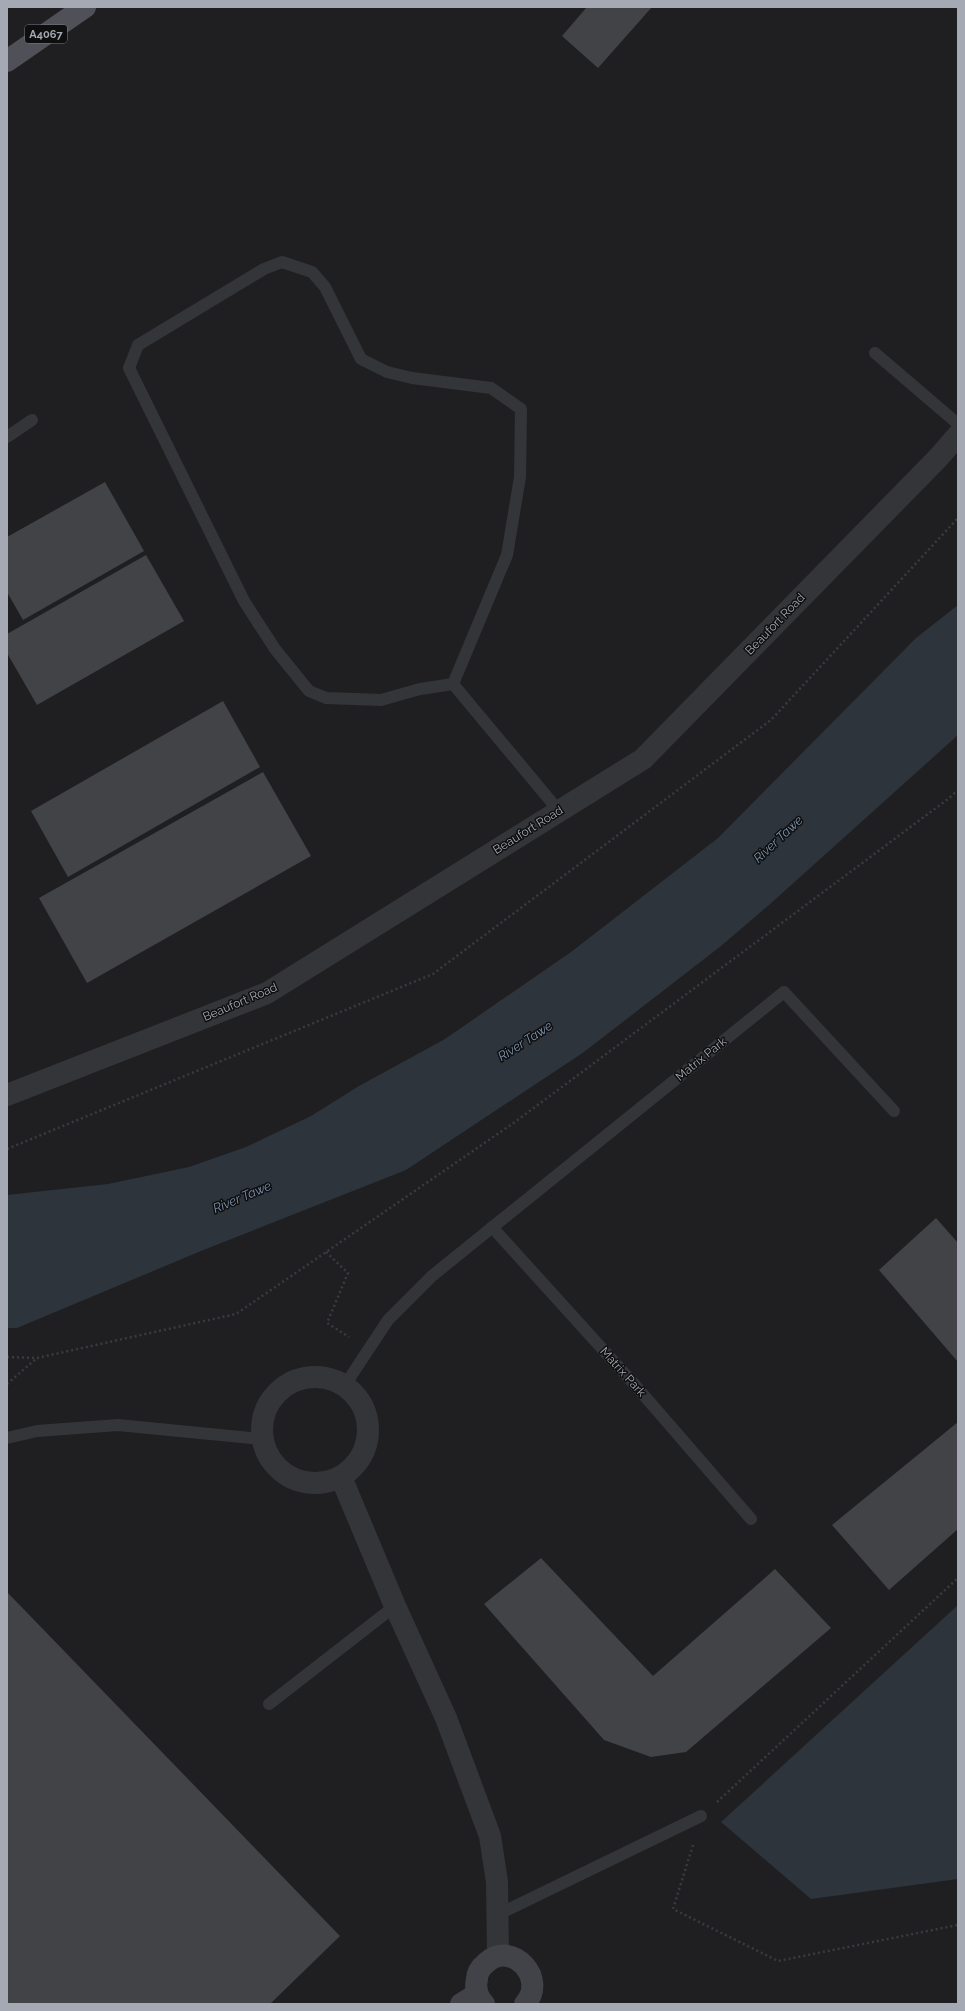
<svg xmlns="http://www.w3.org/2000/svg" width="965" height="2011" font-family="Raleway,sans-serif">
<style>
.built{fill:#1f1f21}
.water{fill:#2d343c}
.building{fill:#424347}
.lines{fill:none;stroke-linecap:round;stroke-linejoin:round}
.path{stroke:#3a3b40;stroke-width:2.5;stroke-dasharray:2 3;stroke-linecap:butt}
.lane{stroke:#343539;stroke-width:12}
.street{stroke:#343539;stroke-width:22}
.secondary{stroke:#424349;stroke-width:22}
.primary{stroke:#505158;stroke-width:22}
.labels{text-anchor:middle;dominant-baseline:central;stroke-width:3;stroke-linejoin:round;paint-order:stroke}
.shield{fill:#0e0e0f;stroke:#787a82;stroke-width:1}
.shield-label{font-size:11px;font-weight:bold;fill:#a5a9b4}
.street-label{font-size:12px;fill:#a5a9b4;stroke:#0e0e0f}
.water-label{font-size:13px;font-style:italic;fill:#7e93ad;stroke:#0e0e0f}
</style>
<rect width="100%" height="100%" fill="#131314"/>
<rect class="built" x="7" y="7" width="951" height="1997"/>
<g class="water">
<path d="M958 605V735L769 905 721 946 584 1052 406 1170 201 1251 17 1328H7V1195L108 1184 189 1167 246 1147 311 1116 359 1086 445 1039 571 952 718 838 916 638Z"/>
<path d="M958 1605V1879L811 1899 721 1822Z"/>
</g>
<g class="building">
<path d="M587 7H652L598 68 562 36Z"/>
<path d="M105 482 144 551 23 620 7 592V537Z"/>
<path d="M146 555 184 621 37 705 7 653V634Z"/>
<path d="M223 701 260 767 68 877 31 811Z"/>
<path d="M263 772 311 856 87 983 39 898Z"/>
<path d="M936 1218 958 1243V1362L879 1270Z"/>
<path d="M958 1422V1529L889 1590 832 1525Z"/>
<path d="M541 1558 653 1676 775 1569 831 1628 686 1752 651 1757 604 1740 484 1604Z"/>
<path d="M7 1592 340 1936 270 2004H7Z"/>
</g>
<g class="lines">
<g class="path">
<path d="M7 1149 433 974 771 720 958 518"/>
<path d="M326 1252 348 1273 327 1323 349 1337"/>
<path d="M7 1357 37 1358 236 1314 515 1122 948 799 958 790"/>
<path d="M7 1384 37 1358"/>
<path d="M717 1802 958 1578"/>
<path d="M693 1845 673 1909 778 1961 958 1925"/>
</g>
<g class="lane">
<path d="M282 262 312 272 325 287 361 359 387 372 412 378 491 388 521 409 520 477 507 555 453 684 420 689 381 700 326 698 309 691 275 649 244 601 129 368 138 345 264 269Z"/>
<path d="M875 353 958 424"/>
<path d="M7 437 32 420"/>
<path d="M453 684 559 811"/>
<path d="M492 1227 635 1385 751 1519"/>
<path d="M345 1385 388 1320 432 1276 784 992 894 1111"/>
<path d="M7 1438 37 1431 118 1425 262 1439"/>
<path d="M269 1704 395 1606"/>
<path d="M499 1914 701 1816"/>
</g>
<g class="street">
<path d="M7 1095 267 993 643 759 938 458 958 435"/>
<circle cx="315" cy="1430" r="53"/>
<path d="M341 1477 395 1606 446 1718 490 1836 497 1882 498 1956"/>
</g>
<g class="secondary">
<path d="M461 2004 477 1994"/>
<path d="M484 2004C477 1997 475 1988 477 1979 477 1972 481 1967 486 1963 512 1939 548 1979 525 2004"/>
</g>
<path class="primary" d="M7 61 85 7"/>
</g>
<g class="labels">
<rect class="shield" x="25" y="25" width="42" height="18" rx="3"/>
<g class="shield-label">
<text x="46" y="34">A4067</text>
</g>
<g class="street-label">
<text transform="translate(775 624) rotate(-46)">Beaufort Road</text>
<text transform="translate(528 830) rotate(-32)">Beaufort Road</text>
<text transform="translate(240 1002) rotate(-23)">Beaufort Road</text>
<text transform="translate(701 1059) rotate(-39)">Matrix Park</text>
<text transform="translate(623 1372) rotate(48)">Matrix Park</text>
</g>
<g class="water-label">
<text transform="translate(778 839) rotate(-43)">River Tawe</text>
<text transform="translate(525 1041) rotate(-33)">River Tawe</text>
<text transform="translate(242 1197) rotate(-23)">River Tawe</text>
</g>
</g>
<rect width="965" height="2011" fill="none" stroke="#a5a9b4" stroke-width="16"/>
</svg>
